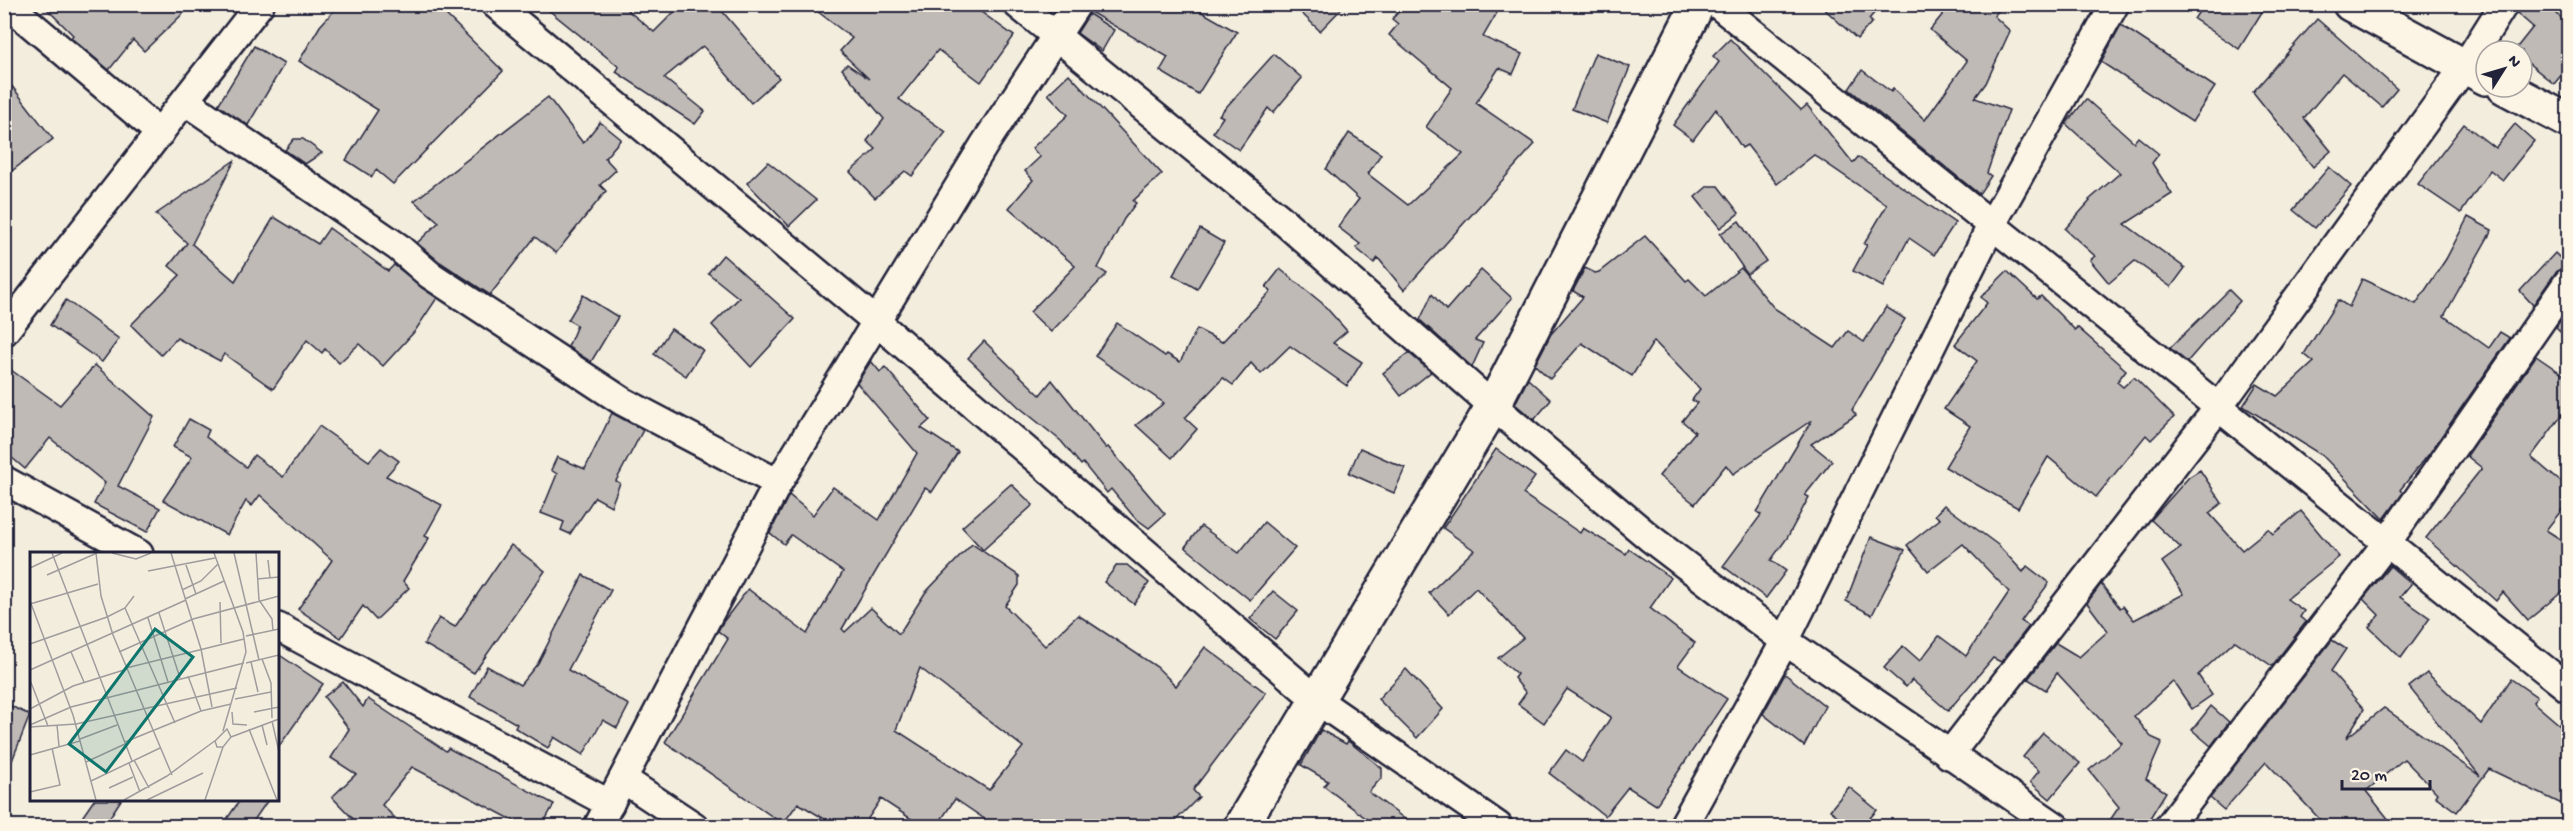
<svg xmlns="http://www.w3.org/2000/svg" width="2573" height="831" font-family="'Gochi Hand',sans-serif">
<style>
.building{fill:#bfbab6;stroke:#22223b;stroke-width:1.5;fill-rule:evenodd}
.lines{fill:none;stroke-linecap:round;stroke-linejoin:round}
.minor-casing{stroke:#22223b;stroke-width:32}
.tertiary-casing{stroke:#22223b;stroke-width:38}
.minor{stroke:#fcf5e5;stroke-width:27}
.tertiary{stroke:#fcf5e5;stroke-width:33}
.inset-road{fill:none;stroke:#9f9c9d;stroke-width:1.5}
.view{fill:#0f766e;fill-opacity:0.15;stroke:#0f766e;stroke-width:3}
.inset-edge{fill:none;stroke:#22223b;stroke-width:3}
</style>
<rect width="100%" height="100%" fill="#f3edde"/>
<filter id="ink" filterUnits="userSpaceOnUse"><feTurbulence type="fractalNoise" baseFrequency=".0167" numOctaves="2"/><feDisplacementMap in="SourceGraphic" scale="12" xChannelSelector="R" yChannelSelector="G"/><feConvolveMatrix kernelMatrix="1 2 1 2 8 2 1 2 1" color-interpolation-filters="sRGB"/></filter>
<g filter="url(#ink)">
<g class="building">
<path d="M42 4H193L144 51 133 40 109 70 71 38 73 35Z"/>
<path d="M340 4H435L503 71 393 184 376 170 372 177 346 160 378 110 299 61 320 26Z"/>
<path d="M541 4H620L654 32 682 4H716L779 78 751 103 703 46 664 78 705 111 695 124 616 72 619 67Z"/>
<path d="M808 4H970L1014 36 981 82 938 50 899 99 946 132 912 176 905 171 875 198 850 172 876 149 867 141 884 119 842 69 847 64 869 79 840 51 852 38Z"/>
<path d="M1093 4H1188L1237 32 1198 94 1160 71 1168 57 1090 12Z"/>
<path d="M1292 4H1346L1320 31Z"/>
<path d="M1406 4H1502L1483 37 1522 54 1513 74 1499 68 1476 103 1535 144 1404 290 1378 258 1374 263 1356 248 1360 244 1338 227 1359 199 1326 169 1349 133 1381 154 1368 174 1408 205 1463 154 1426 127 1452 88 1389 35 1398 24 1392 19Z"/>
<path d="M1819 4H1882L1869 19 1872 22 1857 39Z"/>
<path d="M1951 4H2004L1994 16 2010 31 1986 83 1975 98 2009 110 1987 173 1991 176 1979 194 1849 89 1862 70 1891 92 1893 89 1925 120 1967 61 1930 30Z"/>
<path d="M2204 4H2267L2239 49 2194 19Z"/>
<path d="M2520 4H2563L2556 14 2568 22V67L2554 84 2522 58V51H2514L2533 27 2517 13Z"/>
<path d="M1089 14 1114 30 1102 51 1077 33Z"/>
<path d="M2317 19 2397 89 2382 107 2342 73 2304 118 2331 151 2313 167 2253 92Z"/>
<path d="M2121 25 2215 87 2192 122 2101 62Z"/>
<path d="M1730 39 1801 110 1807 105 1853 163 1858 157 1955 223 1934 255 1909 238 1883 287 1853 271 1867 245 1864 244 1887 205 1814 155 1777 184 1747 145 1742 148 1716 109 1693 140 1673 125 1719 62 1713 56Z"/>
<path d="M254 46 284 64 248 125 218 105Z"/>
<path d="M1595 53 1630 67 1607 123 1572 109Z"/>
<path d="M1274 54 1302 78 1273 113 1268 108 1239 150 1213 132 1223 117 1219 115Z"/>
<path d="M1069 74 1162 174 1133 201 1136 203 1124 219 1098 268 1107 274 1051 332 1030 312 1075 266 1009 208 1033 180 1025 171 1040 157 1032 148 1068 115 1048 94Z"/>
<path d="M4 76 53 139 4 177Z"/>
<path d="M548 97 583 143 600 122 621 139 605 158 616 170 600 185 606 191 556 253 535 237 490 295 440 262 417 243 439 222 414 201Z"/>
<path d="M2086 99 2134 142 2138 137 2159 154 2152 163 2172 194 2125 224 2185 268 2171 287 2135 261 2109 283 2090 260 2095 256 2065 229 2090 201 2089 200 2120 173 2066 124Z"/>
<path d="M2464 124 2495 148 2515 124 2534 141 2503 180 2490 170 2461 213 2418 184Z"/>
<path d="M294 139H303L322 153 305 164 285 150Z"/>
<path d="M235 160 192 244 235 281 274 217 318 244 329 228 388 271 394 265 437 298 415 331 383 366 359 344 339 363 325 349 322 353 307 340 273 389 224 354 220 361 177 338 161 355 131 325 180 275 169 266 187 243 156 214Z"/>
<path d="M768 162 816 200 789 226 747 183Z"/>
<path d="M2329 167 2351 186 2315 228 2293 210Z"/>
<path d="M1708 186H1718L1739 213 1720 228 1695 197Z"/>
<path d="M2468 217 2492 230 2444 316 2489 348 2500 332 2510 338 2429 454 2400 490 2403 493 2384 519 2323 456 2243 406 2257 384 2277 396 2314 362 2304 354 2338 300 2349 307 2362 279 2416 304 2446 259Z"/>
<path d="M1739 221 1766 261 1747 274 1720 234Z"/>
<path d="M1200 229 1224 243 1197 289 1173 275Z"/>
<path d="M1645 236 1686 281 1689 279 1706 296 1741 268 1774 308 1835 348 1848 331 1864 342 1886 307 1905 319 1852 410 1856 415 1811 444 1832 461 1805 495 1809 497 1787 538 1771 560 1786 571 1766 598 1723 566 1761 515 1757 512 1812 420 1733 474 1726 465 1695 504 1659 476 1695 432 1682 421 1697 403 1692 400 1700 389 1654 341 1632 376 1582 343 1550 379 1535 365 1551 334 1583 297 1573 291 1585 268 1595 273 1599 272Z"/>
<path d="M2555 253 2568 266 2555 273 2533 305 2520 291Z"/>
<path d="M723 255 795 319 751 367 712 325 739 298 708 273Z"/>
<path d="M1280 269 1322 303 1347 331 1333 343 1362 362 1347 386 1290 346 1261 374 1251 363 1233 385 1223 378 1185 418 1197 429 1172 458 1136 425 1164 403 1095 356 1117 323 1165 356 1167 354 1180 362 1197 329 1222 342 1271 291 1266 287Z"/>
<path d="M1481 270 1512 298 1475 340 1483 343 1472 367 1420 320 1432 294 1446 310Z"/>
<path d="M2007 271 2037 299 2041 296 2075 330 2077 327 2126 370 2117 382 2123 387 2134 377 2174 417 2151 440 2146 435 2096 497 2048 457 2018 508 1945 467 1970 426 1944 409 1977 361 1955 344 1987 303 1981 297Z"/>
<path d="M2229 290 2240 301 2187 362 2170 348Z"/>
<path d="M583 295 618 317 591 362 568 347 577 325 568 320Z"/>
<path d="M66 300 119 339 102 362 50 325Z"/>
<path d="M2568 309V339L2556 327Z"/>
<path d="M671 329 703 350 686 376 654 354Z"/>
<path d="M984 341 1040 395 1052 380 1106 448 1108 447 1165 514 1149 528 1134 517 1111 489 1107 493 1083 463 1081 465 1061 441 1019 407 968 358Z"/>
<path d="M1409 353 1431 372 1401 396 1383 373Z"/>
<path d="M2536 356 2568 378V407L2531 457 2568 488V502L2546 530 2568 544V587L2528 620 2503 592 2496 601 2426 538 2482 468 2467 456Z"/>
<path d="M871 361 880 372 885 367 930 420 921 428 958 452 932 492 925 488 842 629 845 632 871 608 899 634 925 593 972 544 1019 576V585L1005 606 1045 646 1078 615 1157 667 1176 686 1205 647 1266 693 1193 790 1199 797 1170 826H995L955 799 937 826H922L881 799 863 826H836L798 803 783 824 665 742 728 639 718 631 723 622 748 589 807 634 843 572 791 535 784 544 770 533 789 495 813 515 833 487 879 520 917 453 857 383ZM920 668 1023 747 989 790 896 730Z"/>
<path d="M4 365 60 405 95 365 154 417 118 486 160 508 147 532 94 504 105 483 50 438 25 469 4 451Z"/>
<path d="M1528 379 1551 400 1534 420 1515 404Z"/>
<path d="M612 413 643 430 616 481 620 483 611 506 595 497 570 534 561 530 564 522 541 513 557 474 551 470 557 457 585 469Z"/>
<path d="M189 419 209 430 206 437 246 467 254 455 283 477 319 426 369 461 381 448 399 461 386 476 442 505 425 536 429 538 403 581 409 588 376 620 363 606 341 638 298 609 332 560 260 495 252 506 246 501 227 535 163 500 192 457 173 447Z"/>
<path d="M1360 448 1405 468 1394 493 1349 473Z"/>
<path d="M1496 449 1535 477 1523 494 1580 533 1583 528 1626 554 1629 549 1671 578 1650 608 1695 643 1678 666 1727 699 1656 805 1628 787 1605 816 1549 773 1566 750 1582 762 1611 717 1567 689 1544 723 1518 704 1526 693 1514 678 1517 674 1498 658 1523 638 1476 588 1449 614 1429 593 1474 550 1443 528Z"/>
<path d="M2200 470 2222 503 2209 513 2242 550 2268 529 2273 534 2301 511 2339 557 2287 599 2304 611 2300 617 2306 622 2272 666 2235 641 2198 675 2212 695 2192 709 2173 681 2134 716 2151 737 2162 742 2146 779 2166 792 2145 826H2106L2119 807 2089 770 2122 743 2057 673 2046 690 2028 679 2056 643 2079 657 2108 631 2087 603 2101 584 2120 608 2123 606 2134 620 2184 594 2162 562 2181 548 2151 520 2189 477Z"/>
<path d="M1011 484 1033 505 983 550 962 527Z"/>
<path d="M1944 505 1998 545 2023 572 2027 566 2049 583 2021 621 2029 626 2001 662 1993 658 1948 711 1912 680 1906 687 1884 668 1903 646 1920 661 1939 636 1966 656 2009 592 1963 544 1928 571 1907 545 1940 519 1935 515Z"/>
<path d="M1264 522 1295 548 1250 600 1185 547 1201 526 1239 553Z"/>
<path d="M1871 537 1905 550 1872 615 1846 601Z"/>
<path d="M511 545 545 571 474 673 424 644 439 618 455 627Z"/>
<path d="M1117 565H1127L1149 583 1134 604 1104 582Z"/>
<path d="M2390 566 2411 584 2400 597 2430 618 2401 658 2369 627 2379 615 2363 599Z"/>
<path d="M583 575 611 590 568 670 629 705 617 728 603 720 583 755 554 737 548 748 515 728 517 724 470 697 487 666 520 685 538 663Z"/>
<path d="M1273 591 1298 611 1275 639 1250 619Z"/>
<path d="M2332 640 2346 649 2331 671 2364 709 2346 738 2384 708 2480 776 2409 687 2427 673 2481 724 2511 679 2537 697 2533 702 2568 732V807L2489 769 2457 812 2435 796 2437 793 2404 759 2366 791 2394 826H2326L2266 762 2224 810 2210 798Z"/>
<path d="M278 654 323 684 278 748Z"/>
<path d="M1406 669 1443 709 1417 738 1378 699Z"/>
<path d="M1785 674 1825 706 1804 746 1763 714Z"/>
<path d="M343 682 363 707 368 699 446 751 448 748 554 804 542 826H524L412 767 382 805 403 826H360L332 797 356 774 331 758 349 729 324 697Z"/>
<path d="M4 703 30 715 6 776H4Z"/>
<path d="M2211 706 2229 722 2211 746 2192 730Z"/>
<path d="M1321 730 1346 744 1348 741 1382 768V777L1369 792 1414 826H1376L1324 786 1328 781 1301 765Z"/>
<path d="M2043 733 2080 763 2050 799 2030 782 2039 771 2023 757Z"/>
<path d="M1849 787 1877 810 1863 826H1850L1830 810Z"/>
<path d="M94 800H121L104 826H76Z"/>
<path d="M240 800H268L250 826H222Z"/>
</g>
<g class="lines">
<defs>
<g id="minor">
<path d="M7 4 160 133"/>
<path d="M495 4 878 323 1317 700 1498 826"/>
<path d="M1017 4 1281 219 1493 406 1650 538 1785 641 2055 826"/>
<path d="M1717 4C2002 231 2283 462 2568 688"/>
<path d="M185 101 398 247 430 275 622 401 778 483"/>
<path d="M4 332 260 4"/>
<path d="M4 480 139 554"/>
<path d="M278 627 610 804"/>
<path d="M1949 755 2218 408 2465 66 2504 4"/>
<path d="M623 779 694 826"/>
<path d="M598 826 778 483 984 145 1077 4"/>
<path d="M1683 826 1785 641 1992 224 2115 4"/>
<path d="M2169 826 2386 544 2568 282"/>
</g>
<g id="tertiary">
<path d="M2350 4 2486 78"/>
<path d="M2504 87 2568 121"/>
<path d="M1241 826 1493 406 1698 4"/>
</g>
</defs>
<use href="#minor" class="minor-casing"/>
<use href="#tertiary" class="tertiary-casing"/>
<use href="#minor" class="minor"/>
<use href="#tertiary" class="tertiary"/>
</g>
</g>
<g transform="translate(30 552)">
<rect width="249" height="249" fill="#f3edde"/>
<path class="inset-road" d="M22 1 102 209M66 1 71 44 83 83 142 223M82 1 106 7 121 1M141 1 171 97 182 155M184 1 213 80 216 100 193 179M204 1 229 108M226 1 229 48 242 67 243 79M238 8 240 26M156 13 166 42M0 16 32 1M118 19 185 6M17 23 67 1M227 27 249 25M152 38 171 29 188 12M155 47 194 29M0 49 43 163 66 248M190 50 191 91M0 52 68 32M95 56 145 171M129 61 150 126M118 66 138 130M216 84 249 77M0 92 77 65 95 56 104 44M41 100 54 130M89 100 163 67 249 44M232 107 241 131 242 166M221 110 228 140M216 111 249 103M96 116 214 87M0 118 156 48M158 124 171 159M0 128 18 174M205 147 241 140M0 157 43 134 97 117M202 160 203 172 217 173M224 160 249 155M242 169 249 200M0 173 41 155 214 111M27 173 29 194M232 173 237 193M0 175 46 172 207 136M197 177 201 185 193 195H187L185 189ZM219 177 247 248M201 185 249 167M50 187 87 173M95 190 171 159 201 152M0 203 50 189M104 208 119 236M56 210 95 192M99 211 110 240M61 229 130 196M79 236 103 225M0 240 30 233 22 196M94 248 137 224 186 188M117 248 173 221M175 248 193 195"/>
<path class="view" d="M125 77 163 105 76 220 39 192Z"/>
<rect width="249" height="249" class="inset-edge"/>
</g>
<rect width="2573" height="831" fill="none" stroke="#fcf5e5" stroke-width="24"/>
<rect x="12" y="12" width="2549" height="807" fill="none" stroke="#22223b" stroke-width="2" filter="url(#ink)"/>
<g transform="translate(2504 69) rotate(53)"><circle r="28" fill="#fcf5e5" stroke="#a5a1a1" stroke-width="1.5"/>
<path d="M0-4.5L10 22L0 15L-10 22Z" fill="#22223b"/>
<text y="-9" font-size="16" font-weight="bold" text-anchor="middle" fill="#22223b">N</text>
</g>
<path d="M2342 780v9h88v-9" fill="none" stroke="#22223b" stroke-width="3"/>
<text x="2351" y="780" font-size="18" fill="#22223b" stroke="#fcf5e5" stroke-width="4.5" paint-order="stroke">20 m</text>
</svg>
